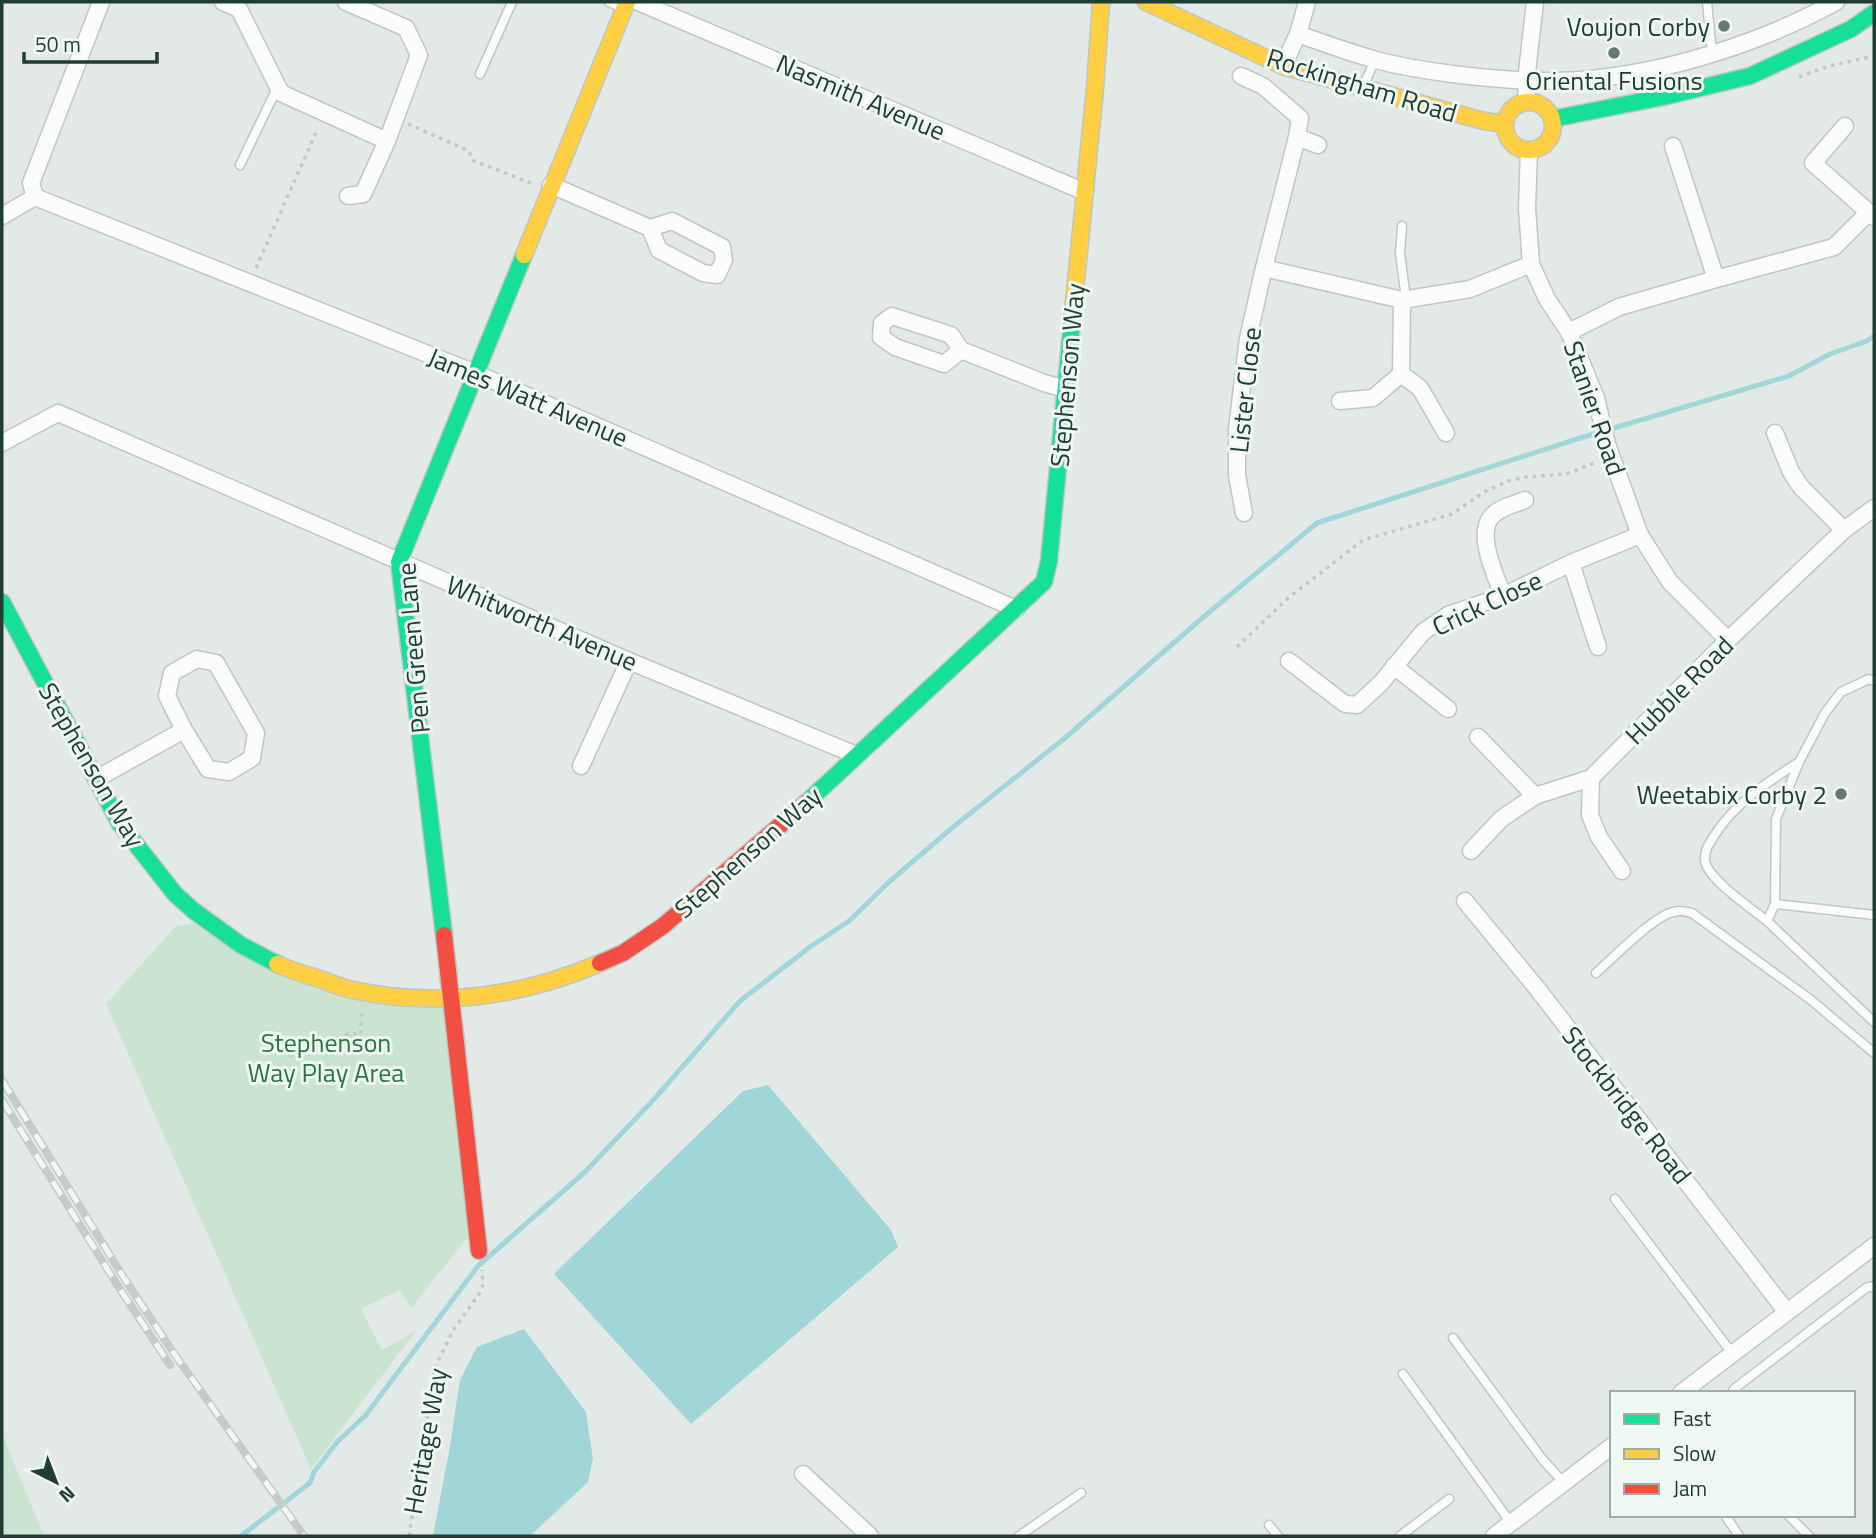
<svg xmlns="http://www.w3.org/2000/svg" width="1876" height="1538" font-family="'Titillium Web',sans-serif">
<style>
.green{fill:#cbe3d1}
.water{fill:#a1d6d9}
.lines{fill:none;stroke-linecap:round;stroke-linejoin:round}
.stream{stroke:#a1d6d9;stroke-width:5}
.lane-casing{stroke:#c0c6c3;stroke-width:11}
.street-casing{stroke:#c0c6c3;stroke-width:19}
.fast-casing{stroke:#bec7c3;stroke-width:19}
.slow-casing{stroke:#bec7c3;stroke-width:19}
.jam-casing{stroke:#bec7c3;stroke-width:19}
.path{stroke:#c0c9c6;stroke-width:3.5;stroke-dasharray:3.5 5;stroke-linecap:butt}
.lane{stroke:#fbfcfb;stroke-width:8}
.street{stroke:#fbfcfb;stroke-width:16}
.fast{stroke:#16e098;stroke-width:16}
.slow{stroke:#ffcf43;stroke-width:16}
.jam{stroke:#f24e42;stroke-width:16}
.rail-casing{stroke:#c6cac9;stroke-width:8}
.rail{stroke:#f0f8f4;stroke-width:5;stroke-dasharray:16;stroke-linecap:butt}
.poi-dot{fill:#647972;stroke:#f0f8f4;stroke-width:2.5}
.labels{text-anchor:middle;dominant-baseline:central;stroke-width:6;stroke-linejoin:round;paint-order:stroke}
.poi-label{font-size:26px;fill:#203d33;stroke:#f0f8f4;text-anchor:end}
.street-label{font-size:26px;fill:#203d33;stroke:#f0f8f4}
.park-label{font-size:26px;fill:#287540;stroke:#f0f8f4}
</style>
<rect width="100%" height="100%" fill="#e3e9e6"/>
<g class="green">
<path d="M194 923 278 974 452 997 471 1233 411 1308 400 1290 361 1309 382 1350 416 1331 311 1469 106 1004 175 927Z"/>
<path d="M2 1434 44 1536H2Z"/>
</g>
<g class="water">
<path d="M768 1085 891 1230 898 1247 691 1424 554 1274 743 1091Z"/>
<path d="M524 1329 586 1412 593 1459 588 1482 530 1536H433L449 1452 460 1380 477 1347Z"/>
</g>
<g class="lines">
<path class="stream" d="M241 1536 310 1483 314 1472 338 1441 365 1416 478 1266 586 1171 656 1097 740 1001 810 947 849 921 889 882 953 827 1065 738 1201 619 1317 523 1577 439 1789 376 1830 354 1867 341 1874 336"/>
<defs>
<g id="lane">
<path d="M609 2 623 8"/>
<path d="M1707 2 1712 53"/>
<path d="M480 74 512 2"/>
<path d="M1363 87 1375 60"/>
<path d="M240 165 278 86"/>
<path d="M1402 226 1400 253 1406 299"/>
<path d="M1775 904 1776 819 1799 762 1825 713 1841 692 1869 679 1874 681"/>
<path d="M1874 915 1775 904 1767 921 1874 1022"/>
<path d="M1767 921C1752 909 1708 879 1705 861 1704 851 1709 844 1714 836 1735 803 1766 783 1799 762"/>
<path d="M1596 973C1613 958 1651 919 1670 913 1678 910 1684 911 1692 913L1811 1000 1874 1053"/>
<path d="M1615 1199 1732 1353"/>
<path d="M1453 1338 1543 1460 1564 1483"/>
<path d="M1403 1374 1511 1523"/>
<path d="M1732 1393 1734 1389 1866 1288 1874 1286"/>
<path d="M1725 1515 1739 1536"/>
<path d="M1788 1515 1809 1536"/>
<path d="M1269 1525 1278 1536"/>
<path d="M1019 1536 1081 1493"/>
<path d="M1400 1536 1449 1499"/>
</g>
<g id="street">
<path d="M223 2 239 9 281 93 387 141 419 55 406 28 346 2"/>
<path d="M638 2 1085 192"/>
<path d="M1298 34C1323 43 1348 52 1373 59 1399 67 1425 70 1452 74 1494 79 1536 83 1579 80 1666 73 1759 44 1836 2"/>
<path d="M1283 66 1298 34 1307 2"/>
<path d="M1241 76 1263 86 1300 118 1297 137 1318 145"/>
<path d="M1527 102 1526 81 1535 2"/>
<path d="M1845 126 1813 163 1874 217"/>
<path d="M1297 137 1264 268 1402 300 1470 289 1531 264"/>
<path d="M1673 146 1716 279"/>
<path d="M1529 150 1527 208 1531 264 1547 299 1569 332 1596 398 1607 444 1640 535 1670 582 1728 640"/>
<path d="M551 185 650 228 672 221 722 247 724 260 717 275 703 273 659 250 650 228"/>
<path d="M348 196 363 194 387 141"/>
<path d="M35 197 475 373 1016 609"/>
<path d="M35 197 31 183 101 2"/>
<path d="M2 216 35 197"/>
<path d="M1569 332 1619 307 1716 279 1834 247 1868 213"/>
<path d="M961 350 944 364 895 347 881 337 882 323 892 316 951 335 961 350 1044 383 1065 389"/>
<path d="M1401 374 1420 388 1446 433"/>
<path d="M1401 374 1402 300"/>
<path d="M1340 401 1373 398 1401 374"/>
<path d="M1775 433 1791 472 1801 487 1844 530"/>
<path d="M2 443 58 413 629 661 856 755"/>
<path d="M1244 513 1237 475V429L1248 338 1264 268"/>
<path d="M1571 563 1598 647"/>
<path d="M1503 596C1496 576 1476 536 1491 517 1498 508 1515 504 1525 500"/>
<path d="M1289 661 1345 704 1357 705 1381 683 1423 632 1448 615 1503 596 1571 563 1640 535"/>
<path d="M1394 666 1448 709"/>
<path d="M1478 737 1535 796"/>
<path d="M581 766 629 661"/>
<path d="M1591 778 1590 815 1599 837 1622 871"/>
<path d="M96 779 184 730 208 769 229 772 252 758 256 733 216 663 197 659 172 673 167 696 184 730"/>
<path d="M1471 851 1501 819 1535 796 1591 778 1728 640 1844 530 1874 508"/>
<path d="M1465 901 1536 987 1786 1311"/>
<path d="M1681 1393 1874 1246"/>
<path d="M803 1474 870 1536"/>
<path d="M1494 1536 1612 1446"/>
</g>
<g id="fast">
<path d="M1552 119 1663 97 1750 76 1851 29 1874 13"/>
<path d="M2 602 120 824 175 894 194 911 241 945 277 964"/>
<path d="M806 803 1044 582 1049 561 1073 312"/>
<path d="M444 935 399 562 524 255"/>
</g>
<g id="slow">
<path d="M1146 2 1283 66 1484 121 1505 124"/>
<circle cx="1529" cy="126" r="24"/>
<path d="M524 255 627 2"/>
<path d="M1073 312 1095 88 1101 2"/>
<path d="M277 964C289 970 304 974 317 978 329 982 341 988 353 990 436 1008 522 997 600 963"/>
</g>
<g id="jam">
<path d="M444 935 479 1251"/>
<path d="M600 963 623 953 663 926 806 803"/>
</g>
</defs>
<use href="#lane" class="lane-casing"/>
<use href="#street" class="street-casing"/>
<use href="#fast" class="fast-casing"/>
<use href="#slow" class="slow-casing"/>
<use href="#jam" class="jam-casing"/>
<g class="path">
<path d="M1799 77 1829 66 1874 56"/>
<path d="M408 124 469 151 472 160 533 184"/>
<path d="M256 268 318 128"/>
<path d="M1237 647 1287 599 1363 540 1452 514 1486 491 1508 481 1526 477 1566 474 1597 462"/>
<path d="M360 1042 362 1012"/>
<path d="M289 1056 348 1034H360"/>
<path d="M409 1536 435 1367 454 1329 479 1294 483 1285 482 1270"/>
</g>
<use href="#lane" class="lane"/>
<use href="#street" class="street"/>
<use href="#fast" class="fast"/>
<use href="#slow" class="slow"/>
<use href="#jam" class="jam"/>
<defs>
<g id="rail">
<path d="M2 1080 124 1278 173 1352 304 1536"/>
<path d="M2 1100 116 1283 170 1365"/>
</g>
</defs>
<use href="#rail" class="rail-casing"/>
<use href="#rail" class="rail"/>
</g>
<g class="poi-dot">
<circle cx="1724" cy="26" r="7"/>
<circle cx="1614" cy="53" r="7"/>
<circle cx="1841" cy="794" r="7"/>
</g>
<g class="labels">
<g class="poi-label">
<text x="1710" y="26">Voujon Corby</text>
<text x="1614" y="80" text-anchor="middle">Oriental Fusions</text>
<text x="1827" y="794">Weetabix Corby 2</text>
</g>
<g class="street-label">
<text transform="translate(1362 85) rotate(17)">Rockingham Road</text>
<text transform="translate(861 97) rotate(23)">Nasmith Avenue</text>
<text transform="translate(1067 375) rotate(-85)">Stephenson Way</text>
<text transform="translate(1245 390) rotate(-84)">Lister Close</text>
<text transform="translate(528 397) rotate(23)">James Watt Avenue</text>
<text transform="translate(1595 408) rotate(71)">Stanier Road</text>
<text transform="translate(1487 603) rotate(-25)">Crick Close</text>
<text transform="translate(542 623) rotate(23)">Whitworth Avenue</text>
<text transform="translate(413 648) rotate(-95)">Pen Green Lane</text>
<text transform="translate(1679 690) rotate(-45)">Hubble Road</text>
<text transform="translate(92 765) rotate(60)">Stephenson Way</text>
<text transform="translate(748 852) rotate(-41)">Stephenson Way</text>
<text transform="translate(1627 1105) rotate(52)">Stockbridge Road</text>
<text transform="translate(425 1441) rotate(-80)">Heritage Way</text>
</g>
<g class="park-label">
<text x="326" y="1042">Stephenson<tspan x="326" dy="30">Way Play Area</tspan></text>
</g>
</g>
<rect width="1876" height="1538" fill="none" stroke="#203d33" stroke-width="7"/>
<rect x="1610" y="1391" width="245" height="126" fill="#f0f8f4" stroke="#9dada7" stroke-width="2"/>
<rect x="1624" y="1414" width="35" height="10" fill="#16e098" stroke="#9dada7" stroke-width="2"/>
<text x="1673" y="1426" font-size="21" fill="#203d33">Fast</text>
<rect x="1624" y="1449" width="35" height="10" fill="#ffcf43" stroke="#9dada7" stroke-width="2"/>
<text x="1673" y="1461" font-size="21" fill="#203d33">Slow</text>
<rect x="1624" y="1484" width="35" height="10" fill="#f24e42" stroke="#9dada7" stroke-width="2"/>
<text x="1673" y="1496" font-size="21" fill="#203d33">Jam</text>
<g transform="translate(56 1482) rotate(138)" stroke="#f0f8f4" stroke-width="5" paint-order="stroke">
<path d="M0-5L12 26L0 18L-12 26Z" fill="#203d33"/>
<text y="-10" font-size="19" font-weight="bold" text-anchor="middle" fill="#203d33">N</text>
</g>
<path d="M24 52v10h133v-10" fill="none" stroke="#203d33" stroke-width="3.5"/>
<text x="35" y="52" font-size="21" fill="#203d33" stroke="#f0f8f4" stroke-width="5" paint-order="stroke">50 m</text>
</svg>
